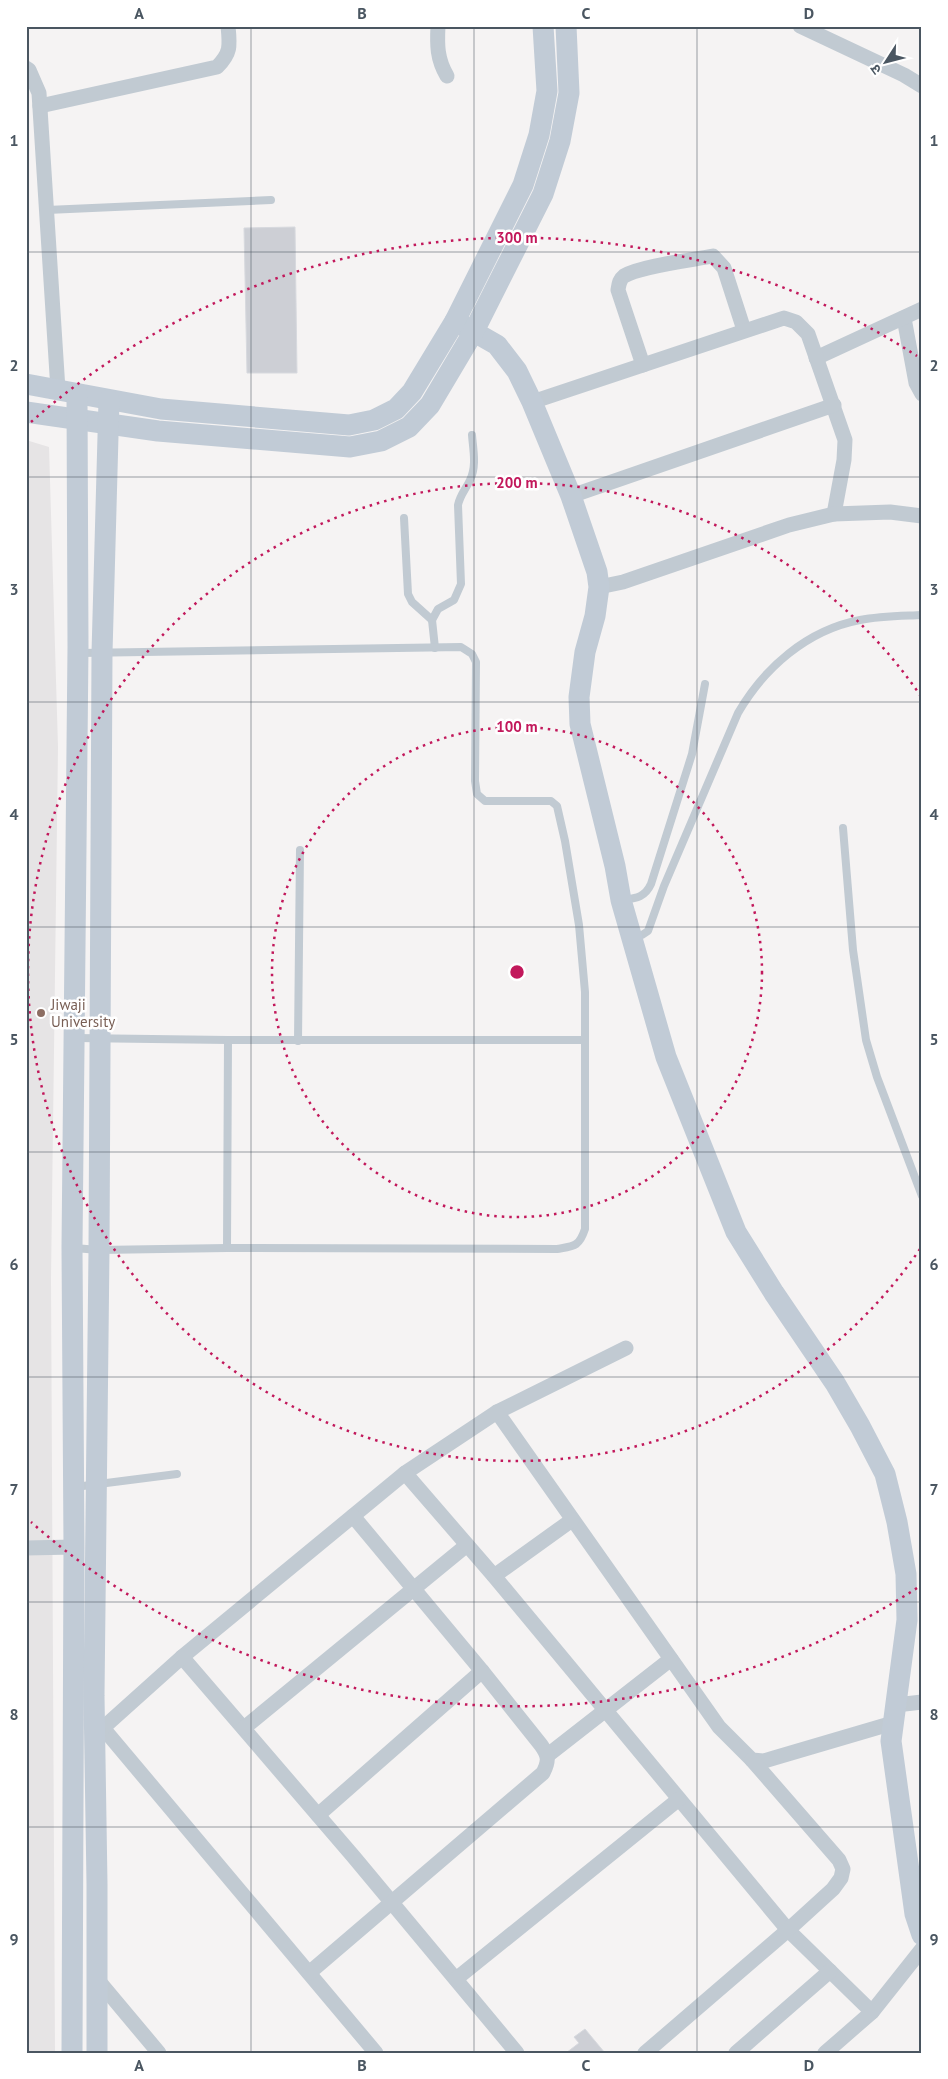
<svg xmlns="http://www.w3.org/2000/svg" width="948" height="2079" font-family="'PT Sans','Noto Sans Devanagari',sans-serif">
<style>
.education{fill:#e6e4e5}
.building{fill:#cdcfd5;stroke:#d7d9de}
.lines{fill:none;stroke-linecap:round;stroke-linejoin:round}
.lane{stroke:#c1cad2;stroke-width:8}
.street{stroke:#c1cad2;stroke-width:15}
.secondary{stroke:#c1cbd6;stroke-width:21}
.grid{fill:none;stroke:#4a5661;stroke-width:1;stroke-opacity:0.55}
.ring{fill:none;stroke:#c2185b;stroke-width:2.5;stroke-dasharray:2.5 5}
.education-dot{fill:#8d6e63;stroke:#fff;stroke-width:2}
.labels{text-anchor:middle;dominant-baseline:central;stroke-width:5;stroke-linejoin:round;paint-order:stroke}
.education-label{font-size:15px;fill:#785e54;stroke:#fff;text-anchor:start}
.centre{fill:#c2185b;stroke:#fff;stroke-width:2.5}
.ring-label{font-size:15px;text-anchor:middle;font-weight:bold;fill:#c2185b;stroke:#fff;stroke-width:5;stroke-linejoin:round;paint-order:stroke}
.neatline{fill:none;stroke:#4a5661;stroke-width:2}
.grid-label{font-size:16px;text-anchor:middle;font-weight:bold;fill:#4a5661}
</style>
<rect width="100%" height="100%" fill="#f5f3f3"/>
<path class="education" d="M26 440 49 447 58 747 51 1279 55 2053H26Z"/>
<g class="building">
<path d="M295 227 297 373H247L244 228Z"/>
<path d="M26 1986H28L26 2048Z"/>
<path d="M585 2029 605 2053H566L579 2043 574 2037Z"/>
</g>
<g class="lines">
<g class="lane">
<path d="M47 210 271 200"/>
<path d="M404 518 408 594 412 602 432 620"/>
<path d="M435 648 432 620 438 609 454 600 461 584 458 505C460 495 466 489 470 480 477 466 473 449 472 435"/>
<path d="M843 828 853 950 866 1040 877 1077 922 1196"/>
<path d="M623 900C637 898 645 897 651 884L692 754 705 684"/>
<path d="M633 937 642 935 648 931 664 886 738 713C764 668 807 630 860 620 880 616 902 616 922 615"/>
<path d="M76 1038 228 1040H584"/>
<path d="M298 1041 300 850"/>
<path d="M74 1248 99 1250 227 1248 557 1249C574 1246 579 1247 585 1229V992L579 925 565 841 557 806 551 801H485L477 794 475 781 476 662 472 654 461 647 80 653"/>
<path d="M227 1248 228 1040"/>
<path d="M75 1487 177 1474"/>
</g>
<g class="street">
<path d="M438 26C437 45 437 59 447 76"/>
<path d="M800 26 904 75 922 86"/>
<path d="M26 68 29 70 39 93 58 390"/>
<path d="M40 106 217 67C231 53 230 46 228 26"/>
<path d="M904 318 916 383 922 394"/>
<path d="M816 358 922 309"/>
<path d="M643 365 618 290C619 284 619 280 624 276 641 266 692 260 713 256L724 268 744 330"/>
<path d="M532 402 784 318 796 322 808 334 845 440 844 460 834 514"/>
<path d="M571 496 834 405"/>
<path d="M599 587 623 582 789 525 834 514 890 512 922 516"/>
<path d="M497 1412 719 1727 752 1760 764 1761 774 1758 893 1723"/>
<path d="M405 1473 497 1412 626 1348"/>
<path d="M26 1548 74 1547"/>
<path d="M494 1576 572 1520"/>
<path d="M182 1657 353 1856 517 2053"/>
<path d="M896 1705 922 1702"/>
<path d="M103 1728 376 2053"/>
<path d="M244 1728 467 1545"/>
<path d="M94 1736 182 1657 405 1473 494 1576 788 1930 872 2012"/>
<path d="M548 1755 671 1659"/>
<path d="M318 1815 482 1671"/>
<path d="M309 1973 543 1773C549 1761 549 1756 541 1745L482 1671 353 1516"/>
<path d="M97 1979 159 2053"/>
<path d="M456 1979 679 1799"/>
<path d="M645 2053 788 1930 833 1889 841 1878 843 1869 839 1860 752 1760"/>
<path d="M736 2053 830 1971"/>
<path d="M825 2053 872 2012 922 1949"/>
</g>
<g class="secondary">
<path d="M455 321 497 345 517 371 532 402 571 496 597 572 599 587 595 616 585 652 579 697 580 724 615 866 621 900 666 1057 736 1232 774 1293 835 1383 860 1426 885 1474 897 1522 906 1574 907 1620 891 1741 915 1914 922 1935"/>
<path d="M26 384 161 409 349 425 374 420 396 409 412 392 455 321 523 185 539 135 547 91 543 26"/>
<path d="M26 412 158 431 350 447 381 441 409 427 430 405 474 331 543 194 560 141 569 93 566 26"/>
<path d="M72 2053 74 1547 72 1247 78 647 77 394"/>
<path d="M97 2053V1884L94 1696 99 1250 102 653 109 400"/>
</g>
</g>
<path class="grid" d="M251 26V2053M474 26V2053M697 26V2053M26 252H922M26 477H922M26 702H922M26 927H922M26 1152H922M26 1377H922M26 1602H922M26 1827H922"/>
<g class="ring">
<circle cx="517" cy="972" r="245"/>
<path d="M920 1249A489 489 0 1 1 920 695"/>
<path d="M917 1588A734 734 0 0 1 31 1522M31 422A734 734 0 0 1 917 356"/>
</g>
<circle class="education-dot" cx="41" cy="1013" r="5"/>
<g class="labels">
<g class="education-label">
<text x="51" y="1004">Jiwaji<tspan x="51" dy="17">University</tspan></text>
</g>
</g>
<circle cx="517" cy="972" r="8" class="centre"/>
<g class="ring-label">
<text x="517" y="243">300 m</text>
<text x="517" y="488">200 m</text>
<text x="517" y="732">100 m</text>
</g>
<rect width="948" height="2079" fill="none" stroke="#ffffff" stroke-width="55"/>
<g transform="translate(886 62) rotate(234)" stroke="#ffffff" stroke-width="4" paint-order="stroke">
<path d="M0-4L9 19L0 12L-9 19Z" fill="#4a5661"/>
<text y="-8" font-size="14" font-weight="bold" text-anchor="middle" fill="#4a5661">उ</text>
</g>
<rect x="28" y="28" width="892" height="2024" class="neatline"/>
<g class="grid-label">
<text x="139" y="19">A</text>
<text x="362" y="19">B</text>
<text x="586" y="19">C</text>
<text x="809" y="19">D</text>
<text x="14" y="146">1</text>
<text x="934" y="146">1</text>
<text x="14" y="371">2</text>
<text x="934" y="371">2</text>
<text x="14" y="595">3</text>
<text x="934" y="595">3</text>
<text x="14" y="820">4</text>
<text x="934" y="820">4</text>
<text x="14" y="1045">5</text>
<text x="934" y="1045">5</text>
<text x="14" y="1270">6</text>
<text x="934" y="1270">6</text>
<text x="14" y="1495">7</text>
<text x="934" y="1495">7</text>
<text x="14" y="1720">8</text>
<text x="934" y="1720">8</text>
<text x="14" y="1945">9</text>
<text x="934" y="1945">9</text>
<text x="139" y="2071">A</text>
<text x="362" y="2071">B</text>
<text x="586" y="2071">C</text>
<text x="809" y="2071">D</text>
</g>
</svg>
